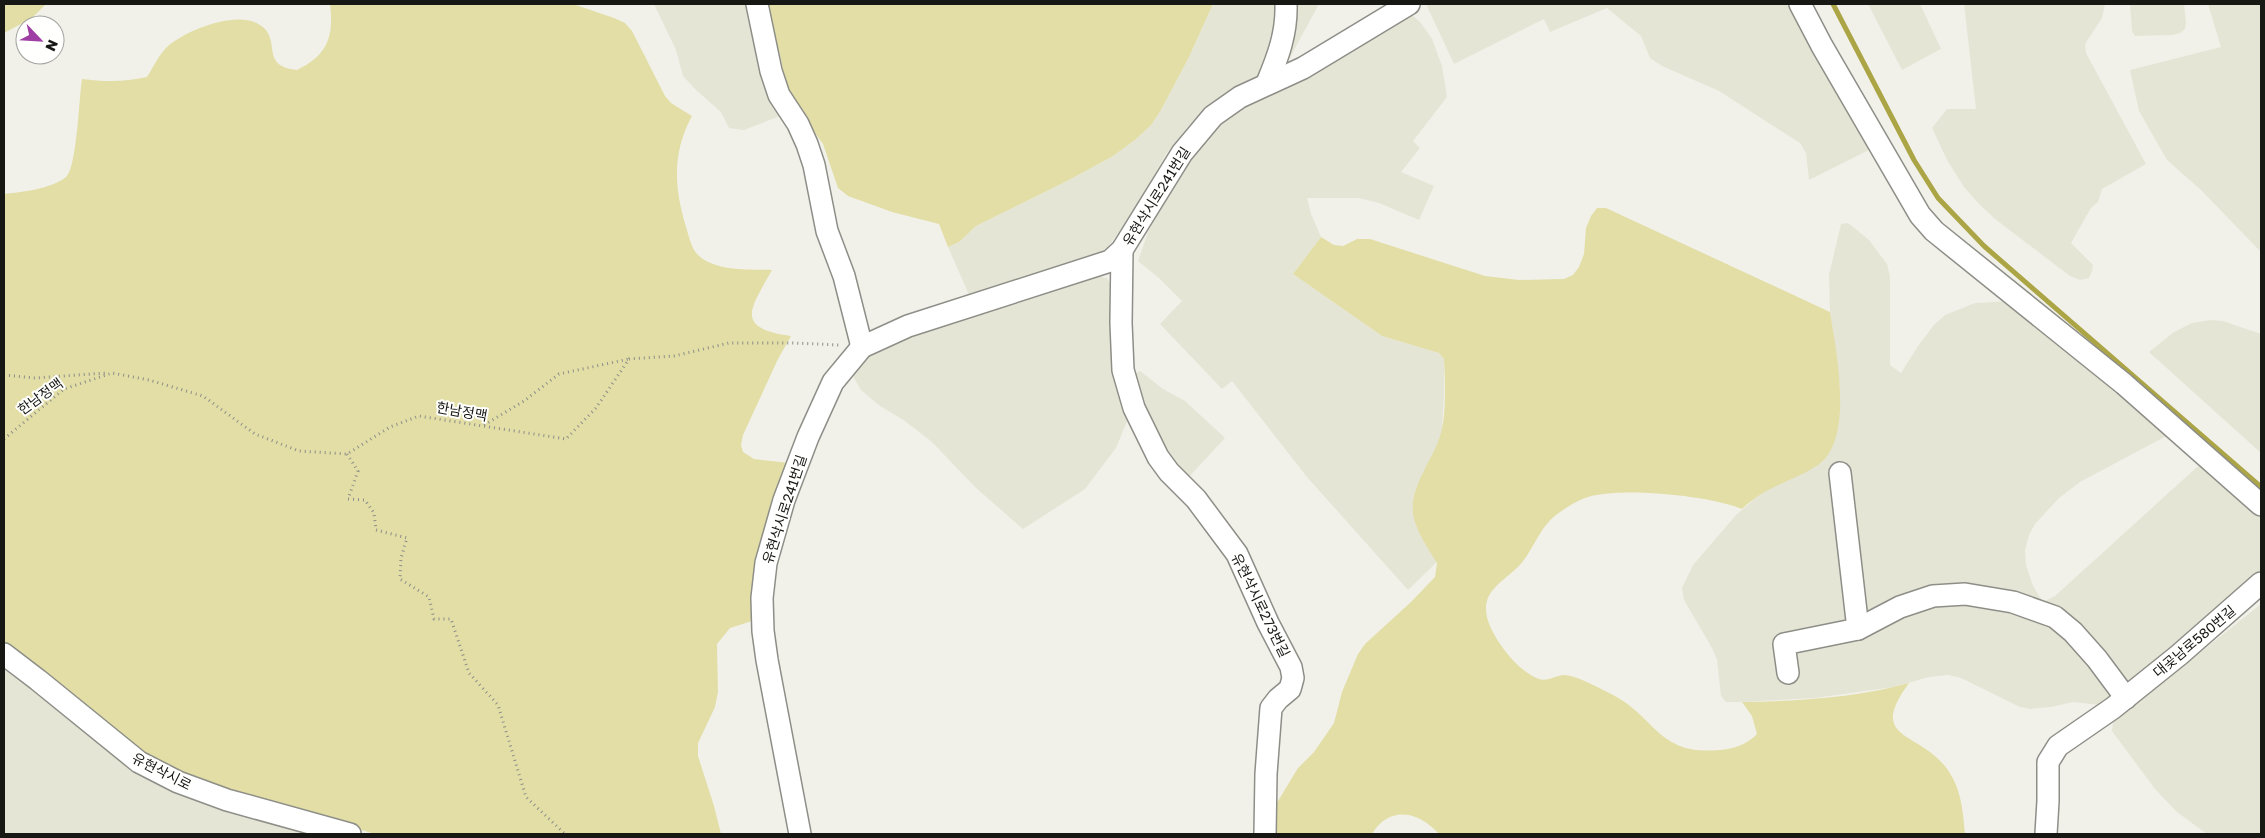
<svg xmlns="http://www.w3.org/2000/svg" width="2265" height="838" font-family="'Golos Text','Noto Sans KR',sans-serif">
<style>
.built{fill:#e5e5d6}
.green{fill:#e2dea6}
.lines{fill:none;stroke-linecap:round;stroke-linejoin:round}
.stream{stroke:#aca546;stroke-width:5}
.minor-casing{stroke:#8e8e88;stroke-width:24}
.path{stroke:#8e8e89;stroke-width:3;stroke-dasharray:1 4;stroke-linecap:butt}
.minor{stroke:#fff;stroke-width:21}
.labels{text-anchor:middle;dominant-baseline:central;stroke-width:4;stroke-linejoin:round;paint-order:stroke}
.street-label{font-size:14px;fill:#171714;stroke:#fffffe}
</style>
<rect width="100%" height="100%" fill="#f1f1ea"/>
<g class="built">
<path d="M654 4H753L785 114 744 130 729 128 721 112 696 90 683 76 676 50Z"/>
<path d="M1213 4H1319L1287 63 1237 87 1218 100 1189 125 1166 154 1139 203 1108 247 1097 255 970 297 948 247 959 242 976 226 1069 180 1113 156 1135 140 1151 125 1161 110 1189 57Z"/>
<path d="M1426 4H1793L1875 147 1809 180 1806 153 1800 143 1719 91 1662 66 1650 58 1641 36 1607 8 1550 32 1544 19 1454 64Z"/>
<path d="M1868 4H1920L1941 49 1902 70Z"/>
<path d="M1964 4H2105L2102 18 2085 44 2086 53 2146 164 2102 189 2098 202 2091 208 2071 243 2093 265 2092 271 2089 278 2080 280 2070 276 1995 219 1978 203 1964 187 1947 160 1932 128 1947 109H1976Z"/>
<path d="M2130 4H2184L2186 22 2185 29 2180 33 2173 35 2135 36 2132 31Z"/>
<path d="M2208 4H2261V252L2201 190 2167 160 2139 111 2130 70 2221 47Z"/>
<path d="M1411 14 1421 23 1432 39 1442 66 1447 97 1413 141 1420 148 1401 172 1434 186 1419 220 1379 203 1359 198H1307L1311 214 1321 237 1293 274 1382 336 1439 353 1444 359V398L1442 429 1440 439 1414 497 1421 536 1437 562 1408 590 1307 477 1232 381 1222 389 1160 324 1182 301 1160 279 1138 261 1148 232 1184 164 1222 116Z"/>
<path d="M1848 223 1869 240 1887 264 1890 276V365L1901 373 1918 346 1934 325 1945 315 1975 303 2011 301 2170 434 2080 482 2059 498 2035 524 2029 535 2025 550 2026 565 2033 586 2043 602 2055 596 2197 467 2207 466 2261 517V574L2238 598 2100 705 2073 702 2051 707 2030 709 2020 707 1961 678 1948 675 1929 677 1894 687 1815 698 1742 702H1726L1721 696 1717 660 1712 648 1684 600 1682 588 1693 565 1736 515 1764 491 1803 473 1839 423 1840 388 1830 312 1829 275 1841 224Z"/>
<path d="M1098 276 1107 278 1112 286 1130 414 1116 448 1085 489 1023 529 975 487 932 442 905 421 880 406 861 390 850 371 875 352 903 339Z"/>
<path d="M2210 320 2223 321 2261 334V453L2149 352 2174 332 2192 323Z"/>
<path d="M1140 371 1163 389 1185 401 1225 438 1186 480 1171 463 1140 404 1134 374Z"/>
<path d="M2261 604V834H2207L2177 812 2155 789 2112 731 2113 722Z"/>
<path d="M4 664 318 834H4Z"/>
</g>
<g class="green">
<path d="M4 4H46L32 18 4 33Z"/>
<path d="M330 4H573L614 18 625 23 632 31 665 96 671 103 692 116C672 153 674 187 686 227 689 236 691 248 698 255 716 272 750 269 772 270 751 308 733 328 791 336L778 359 743 435 741 445 743 452 754 459 789 463C767 513 752 566 752 621L730 628 717 644 718 692 715 707 698 743V756L714 806 721 834H375L192 779 144 755 4 643V194C22 192 51 189 66 177 77 168 79 97 82 79 105 82 125 82 147 77 153 68 158 56 166 48 185 30 244 6 265 29 279 45 262 66 297 70 328 55 334 36 330 4Z"/>
<path d="M763 4H1213L1189 57 1161 110 1151 125 1135 140 1113 156 1069 180 976 226 959 242 948 247 939 224 892 212 848 196 838 188 823 144 794 103 786 85 779 50Z"/>
<path d="M1597 208H1606L1830 312C1836 351 1855 439 1818 465 1791 483 1768 484 1742 509 1712 496 1630 488 1597 495 1582 497 1568 506 1556 515 1539 528 1533 551 1519 566 1503 582 1481 591 1487 617 1492 638 1518 672 1539 679 1548 682 1556 675 1565 675 1580 677 1597 687 1611 694 1657 717 1657 756 1720 750 1733 749 1748 744 1757 734L1752 716 1742 702C1796 701 1857 698 1909 683 1868 739 1915 731 1944 765 1961 785 1963 810 1965 834H1439C1419 811 1389 805 1372 834H1273L1275 806 1298 768 1314 752 1334 723 1342 692 1358 654 1365 644 1411 602 1435 577 1437 563C1429 550 1420 537 1415 522 1405 493 1430 465 1439 439 1447 419 1445 381 1444 359L1439 353 1382 336 1293 274 1321 237 1334 245 1343 246 1357 239H1370L1485 276 1519 280 1564 279 1573 275 1579 267 1584 254 1586 228 1591 216Z"/>
</g>
<g class="lines">
<path class="stream" d="M1833 4 1914 160 1938 198 1984 246 2261 487"/>
<defs>
<g id="minor">
<path d="M757 4 771 71 779 95 798 124 807 144 814 165 827 231 844 276 862 347"/>
<path d="M1800 4 1822 46 1920 215 1934 231 2124 384 2261 505"/>
<path d="M1267 83C1278 57 1287 33 1286 4"/>
<path d="M1122 250 1121 323 1123 370 1134 408 1158 457 1169 472 1196 499 1237 554 1268 623 1291 667 1293 678 1290 689 1278 699 1271 708 1266 774 1265 834"/>
<path d="M1840 473 1858 629"/>
<path d="M4 654 38 680 139 762 178 782 227 800 350 834"/>
<path d="M1788 673 1784 644 1858 629 1900 607 1933 596 1965 594 2013 602 2055 617 2073 632 2097 659 2126 698"/>
<path d="M800 834 767 660 763 631 762 598 766 563 784 500 808 437 833 382 862 347 908 326 1110 261 1122 250 1182 153 1213 116 1240 97 1303 68 1409 4"/>
<path d="M2046 834 2048 801V762L2058 746 2113 708 2179 655 2261 583"/>
</g>
</defs>
<use href="#minor" class="minor-casing"/>
<g class="path">
<path d="M4 375 35 378 106 373"/>
<path d="M484 425 524 401 559 374 629 359"/>
<path d="M4 439 64 389 112 373 149 380 203 396 255 434 299 451 347 454 390 427 419 416 566 439 596 408 629 359 674 356 729 343H794L839 345"/>
<path d="M347 454 358 471 348 499 365 500 374 513 376 530 407 538 401 558 400 579 429 597 434 619H451L469 673 498 705 526 797 565 834"/>
</g>
<use href="#minor" class="minor"/>
</g>
<g class="labels">
<g class="street-label">
<text transform="translate(1156 196) rotate(-58)">유현삭시로241번길</text>
<text transform="translate(40 396) rotate(-36)">한남정맥</text>
<text transform="translate(462 411) rotate(10)">한남정맥</text>
<text transform="translate(784 509) rotate(-72)">유현삭시로241번길</text>
<text transform="translate(1261 605) rotate(64)">유현삭시로273번길</text>
<text transform="translate(2194 641) rotate(-40)">대곶남로580번길</text>
<text transform="translate(162 771) rotate(27)">유현삭시로</text>
</g>
</g>
<rect width="2265" height="838" fill="none" stroke="#171714" stroke-width="10"/>
<g transform="translate(40 40) rotate(115)"><circle r="24" fill="#fffffe" stroke="#a2a2a0"/>
<path d="M0-4L9 19L0 12L-9 19Z" fill="#9e3da4"/>
<text y="-8" font-size="14" font-weight="bold" text-anchor="middle" fill="#171714">N</text>
</g>
</svg>
